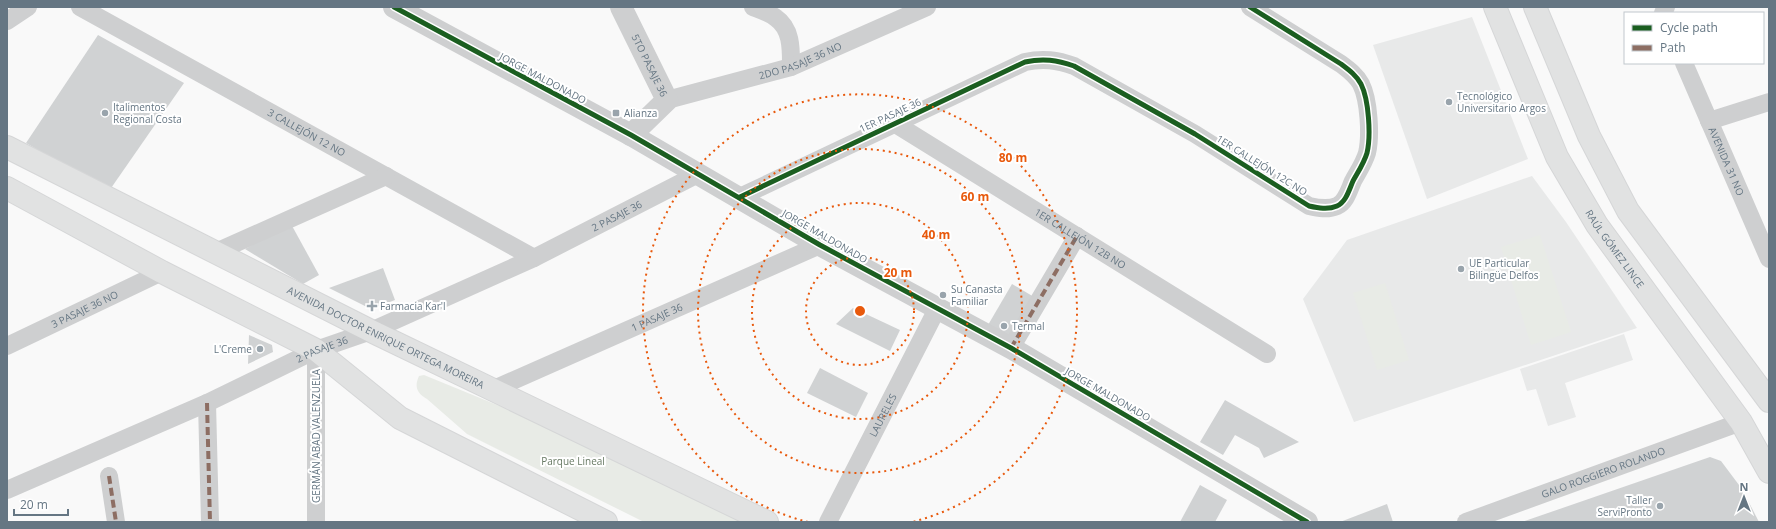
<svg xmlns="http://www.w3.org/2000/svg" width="1776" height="529" font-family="'Open Sans',sans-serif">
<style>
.built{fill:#e8e9e9}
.green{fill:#e8ebe6}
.building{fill:#d0d2d3}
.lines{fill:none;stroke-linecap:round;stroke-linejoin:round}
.secondary-casing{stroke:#d5d6d7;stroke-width:24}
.minor{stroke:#cecfd0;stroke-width:18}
.tertiary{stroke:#cecfd0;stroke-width:22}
.secondary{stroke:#e1e2e2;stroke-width:22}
.quiet{stroke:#8d6e63;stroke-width:4;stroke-dasharray:8 4;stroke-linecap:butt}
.cycleway-casing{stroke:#fff;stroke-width:8}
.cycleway{stroke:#1b5e20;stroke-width:5}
.ring{fill:none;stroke:#e8590c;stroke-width:2;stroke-dasharray:2 4}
.poi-dot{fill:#99a4ac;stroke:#fff;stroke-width:1.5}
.labels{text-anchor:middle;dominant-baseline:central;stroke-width:4;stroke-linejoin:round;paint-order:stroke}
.street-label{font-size:10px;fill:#657683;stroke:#fff}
.poi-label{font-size:10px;fill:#657683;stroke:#fff;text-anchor:start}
.park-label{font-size:10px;fill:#687a64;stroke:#fff}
.centre{fill:#e8590c;stroke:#fff;stroke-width:2}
.ring-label{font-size:12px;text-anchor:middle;font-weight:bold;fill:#e8590c;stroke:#fff;stroke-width:4;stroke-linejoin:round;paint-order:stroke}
</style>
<rect width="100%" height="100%" fill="#f9f9f9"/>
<g class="built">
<path d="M1472 17 1528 159 1427 199 1373 45Z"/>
<path d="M1532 176 1566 222 1637 328 1354 422 1303 299 1347 240Z"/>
<path d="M1624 334 1633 360 1565 383 1576 417 1548 426 1536 389 1527 391 1520 369Z"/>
</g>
<g class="green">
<path d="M1540 235 1571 332 1531 345 1501 247Z"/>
<path d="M1385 283 1409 360 1377 370 1353 293Z"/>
<path d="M424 375 578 438 745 522H644L467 434 427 399C417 393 414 387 419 376Z"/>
</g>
<g class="building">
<path d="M98 35 184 83 109 191 26 143Z"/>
<path d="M291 224 319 275 303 284 245 249Z"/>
<path d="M383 268 395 300 371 309 329 288Z"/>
<path d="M1012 284 1034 297 1010 337 988 325Z"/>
<path d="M853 308 900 330 890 351 836 324Z"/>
<path d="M249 335 272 345 273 352 248 364Z"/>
<path d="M820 368 868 393 856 417 807 393Z"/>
<path d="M1225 400 1299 442 1264 458 1259 448 1235 435 1223 455 1200 442Z"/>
<path d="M1710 457 1721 461 1742 489 1759 522H1522Z"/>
<path d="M1200 485 1227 500 1215 522H1180Z"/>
<path d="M1387 504 1393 522H1340Z"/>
</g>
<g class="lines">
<defs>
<g id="secondary">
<path id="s11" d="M1495 7 1557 157 1597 225 1741 422 1769 472"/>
<path d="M1535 7 1589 136 1628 211 1769 401"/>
<path id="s12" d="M7 147 371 331 767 522"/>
<path d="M7 188 162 272 316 350 400 418 606 522"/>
</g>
</defs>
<use href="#secondary" class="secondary-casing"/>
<g class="minor">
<path id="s1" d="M80 7 534 258"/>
<path d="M753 7C761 10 770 13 776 18 792 29 791 50 791 67"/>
<path d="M1663 13 1666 7"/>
<path d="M7 21 28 7"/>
<path id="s2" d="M1684 63 1769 259"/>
<path id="s3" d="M667 100 791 67 927 7"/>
<path d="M1709 121 1769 102"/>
<path id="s4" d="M894 123 1267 354"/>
<path d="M740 197 1025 62C1043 58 1057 60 1074 66L1195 134 1309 206C1318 208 1328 210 1337 206 1346 202 1349 190 1353 181 1358 172 1364 163 1367 153 1371 136 1369 100 1361 84 1356 75 1349 70 1341 64L1250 7"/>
<path d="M216 252 386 176"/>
<path id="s5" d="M7 346 162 272"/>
<path d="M1011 348 1077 236"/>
<path id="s6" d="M494 389 820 245"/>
<path d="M207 403 210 522"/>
<path d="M109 476 116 522"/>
<path id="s7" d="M7 490 207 403 316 350 371 331 534 258 698 174"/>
<path d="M316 522V350"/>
<path id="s8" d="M828 522 937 309"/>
<path id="s9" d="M1466 522 1741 422"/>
</g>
<g class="tertiary">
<path d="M394 7 631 135 820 245 1011 348 1307 522"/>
<path id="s10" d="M621 7 667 100 631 135"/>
</g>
<use href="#secondary" class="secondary"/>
<g class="quiet">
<path d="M1011 348 1077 236"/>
<path d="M207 403 210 522"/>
<path d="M109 476 116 522"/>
</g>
<defs>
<g id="cycleway">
<path d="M394 7 631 135 820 245 1011 348 1307 522"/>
<path d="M740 197 1025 62C1043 58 1057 60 1074 66L1195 134 1309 206C1318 208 1328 210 1337 206 1346 202 1349 190 1353 181 1358 172 1364 163 1367 153 1371 136 1369 100 1361 84 1356 75 1349 70 1341 64L1250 7"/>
</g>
</defs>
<use href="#cycleway" class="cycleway-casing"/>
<use href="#cycleway" class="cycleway"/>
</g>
<g class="ring">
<circle cx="860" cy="311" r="54"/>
<circle cx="860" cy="311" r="108"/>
<circle cx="860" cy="311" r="162"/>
<path d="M808 522A217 217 0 1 1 912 522"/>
</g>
<g class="poi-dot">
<circle cx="1449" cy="102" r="4"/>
<circle cx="105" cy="113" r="4"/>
<rect x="612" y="109" width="8" height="8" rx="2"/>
<circle cx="1461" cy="269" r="4"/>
<circle cx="943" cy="295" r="4"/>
<path d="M370 300h4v4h4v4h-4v4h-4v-4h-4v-4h4z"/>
<circle cx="1004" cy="326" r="4"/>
<circle cx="260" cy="349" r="4"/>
<circle cx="1660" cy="506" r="4"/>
</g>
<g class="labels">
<g class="street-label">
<text stroke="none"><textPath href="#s3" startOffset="139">2DO PASAJE 36 NO</textPath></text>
<text stroke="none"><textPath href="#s10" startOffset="65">5TO PASAJE 36</textPath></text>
<text transform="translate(543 78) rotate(28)">JORGE MALDONADO</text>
<text transform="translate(890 115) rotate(-25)">1ER PASAJE 36</text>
<text stroke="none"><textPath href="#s1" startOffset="259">3 CALLEJÓN 12 NO</textPath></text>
<text stroke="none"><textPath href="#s2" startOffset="107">AVENIDA 31 NO</textPath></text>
<text transform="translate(1262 165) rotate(32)">1ER CALLEJÓN 12C NO</text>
<text stroke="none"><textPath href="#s7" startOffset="669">2 PASAJE 36</textPath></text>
<text transform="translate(825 236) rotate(30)">JORGE MALDONADO</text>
<text stroke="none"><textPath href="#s4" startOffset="219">1ER CALLEJÓN 12B NO</textPath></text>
<text stroke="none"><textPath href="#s11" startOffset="271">RAÚL GÓMEZ LINCE</textPath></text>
<text stroke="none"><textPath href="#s5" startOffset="86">3 PASAJE 36 NO</textPath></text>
<text stroke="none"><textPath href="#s6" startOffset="178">1 PASAJE 36</textPath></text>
<text stroke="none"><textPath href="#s12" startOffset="424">AVENIDA DOCTOR ENRIQUE ORTEGA MOREIRA</textPath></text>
<text stroke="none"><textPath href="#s7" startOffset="345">2 PASAJE 36</textPath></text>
<text transform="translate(1108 394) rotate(30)">JORGE MALDONADO</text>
<text stroke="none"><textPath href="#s8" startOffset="120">LAURELES</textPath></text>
<text transform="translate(316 436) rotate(-90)">GERMÁN ABAD VALENZUELA</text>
<text stroke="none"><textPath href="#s9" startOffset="146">GALO ROGGIERO ROLANDO</textPath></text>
</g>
<g class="poi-label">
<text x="1457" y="96">Tecnológico<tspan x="1457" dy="12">Universitario Argos</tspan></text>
<text x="113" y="107">Italimentos<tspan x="113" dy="12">Regional Costa</tspan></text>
<text x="624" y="113">Alianza</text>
<text x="1469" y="263">UE Particular<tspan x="1469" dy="12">Bilingüe Delfos</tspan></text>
<text x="951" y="289">Su Canasta<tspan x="951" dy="12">Familiar</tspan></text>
<text x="380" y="306">Farmacia Kar'l</text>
<text x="1012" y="326">Termal</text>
<text x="252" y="349" text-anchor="end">L'Creme</text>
<text x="1652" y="500" text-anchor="end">Taller<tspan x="1652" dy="12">ServiPronto</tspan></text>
</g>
<g class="park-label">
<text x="573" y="461">Parque Lineal</text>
</g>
</g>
<circle cx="860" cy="311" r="6" class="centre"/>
<g class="ring-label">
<text x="1013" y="162">80 m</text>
<text x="975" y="201">60 m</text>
<text x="936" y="239">40 m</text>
<text x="898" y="277">20 m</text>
</g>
<rect width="1776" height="529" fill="none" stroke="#657683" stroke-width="16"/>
<rect x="1624" y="12" width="140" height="52" fill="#ffffff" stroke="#c1c8cd"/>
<rect x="1632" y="25" width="20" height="6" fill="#1b5e20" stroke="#c1c8cd"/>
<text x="1660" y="32" font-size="12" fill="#657683">Cycle path</text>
<rect x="1632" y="45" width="20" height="6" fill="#8d6e63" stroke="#c1c8cd"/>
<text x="1660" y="52" font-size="12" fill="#657683">Path</text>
<g transform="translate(1744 497)" stroke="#ffffff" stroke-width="3" paint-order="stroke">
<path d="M0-3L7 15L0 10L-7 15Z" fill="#657683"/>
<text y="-6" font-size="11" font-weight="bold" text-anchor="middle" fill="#657683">N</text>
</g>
<path d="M14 509v6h54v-6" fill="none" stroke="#657683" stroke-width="2"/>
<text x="20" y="509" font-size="12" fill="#657683" stroke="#ffffff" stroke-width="3" paint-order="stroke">20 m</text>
</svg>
